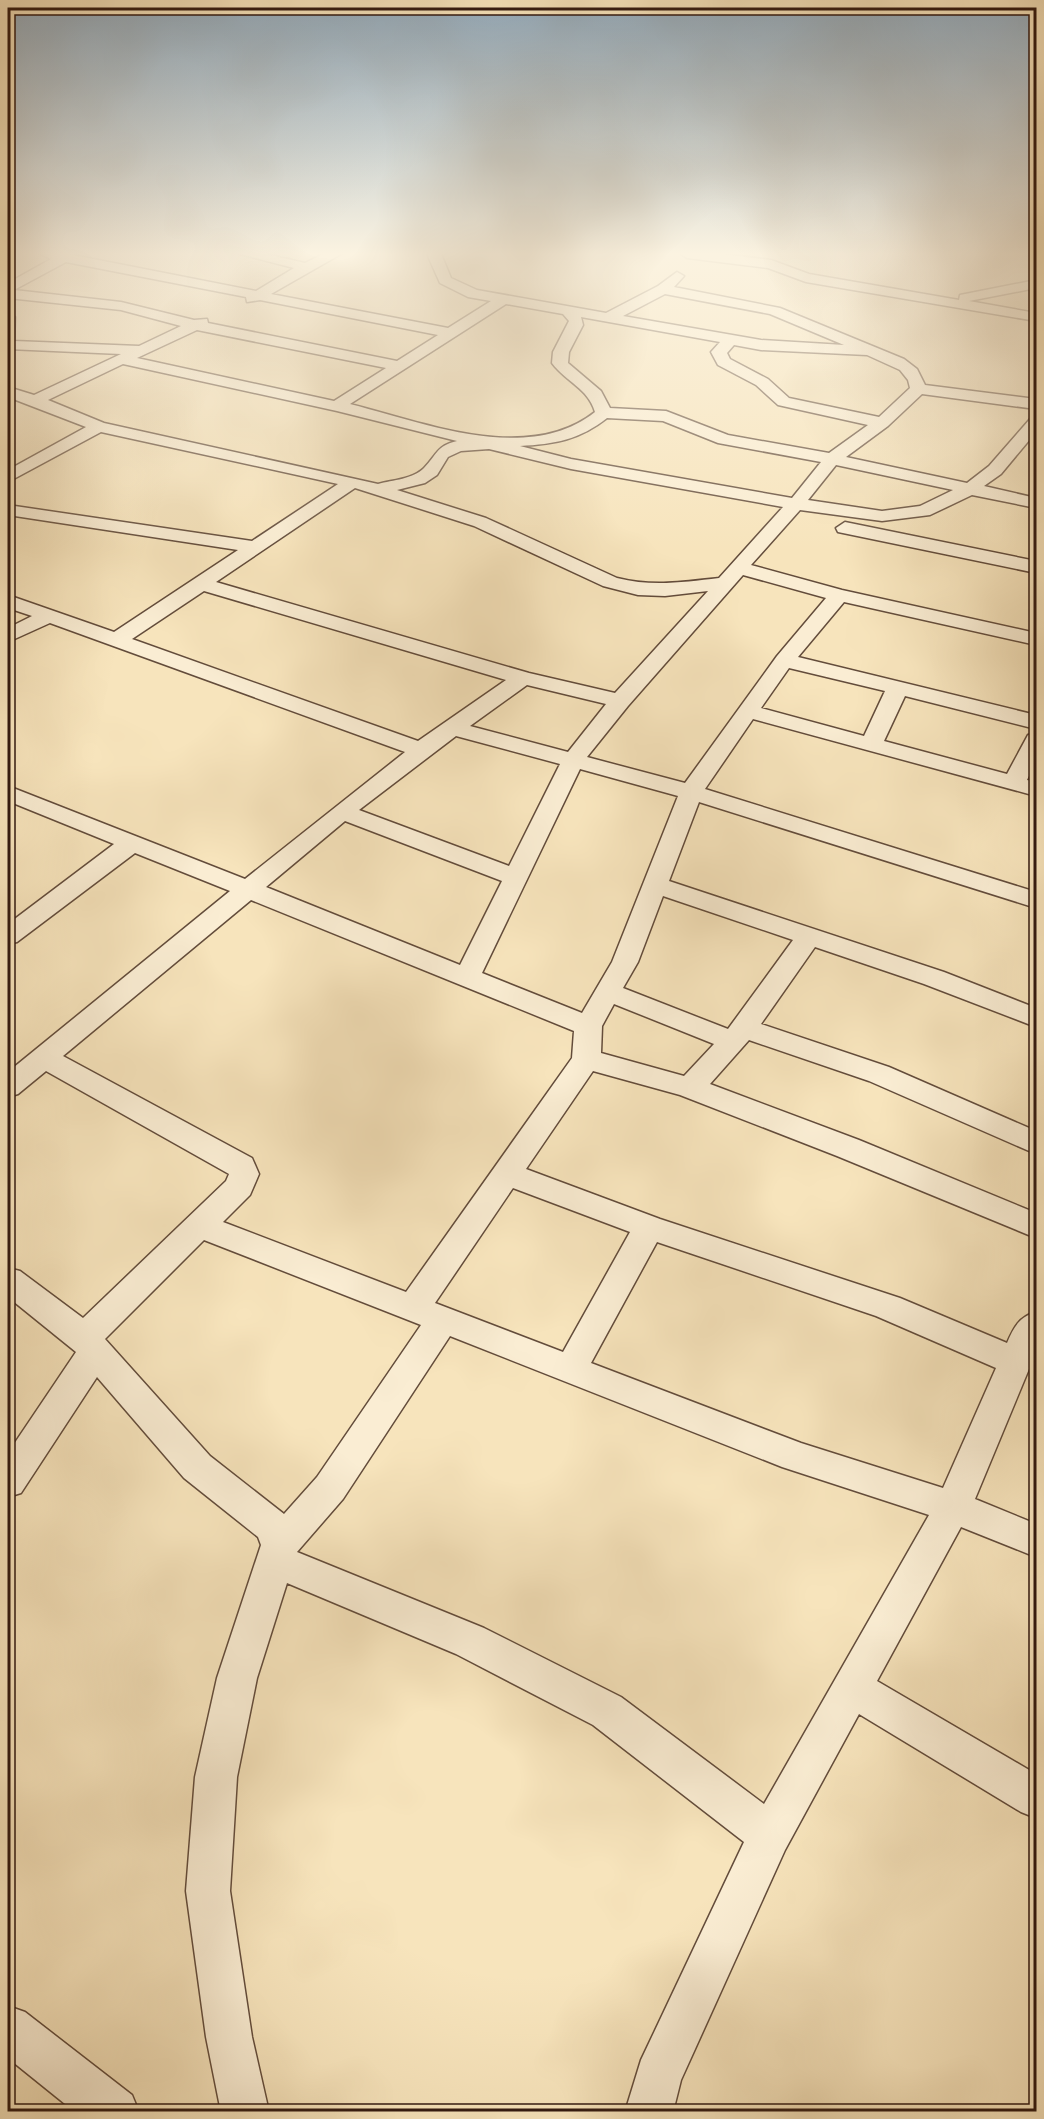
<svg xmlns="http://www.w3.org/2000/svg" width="1044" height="2119" font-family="'Gentium Book Plus',serif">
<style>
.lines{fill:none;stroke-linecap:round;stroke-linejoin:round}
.street-casing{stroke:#634c3b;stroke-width:3}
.street{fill:#faedd3;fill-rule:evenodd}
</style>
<rect width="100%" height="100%" fill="#f7e4bc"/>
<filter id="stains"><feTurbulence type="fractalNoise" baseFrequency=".00333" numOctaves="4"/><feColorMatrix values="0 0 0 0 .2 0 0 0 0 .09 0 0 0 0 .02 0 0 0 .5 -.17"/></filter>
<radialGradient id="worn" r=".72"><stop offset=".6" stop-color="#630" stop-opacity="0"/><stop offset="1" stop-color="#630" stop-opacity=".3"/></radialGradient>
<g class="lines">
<defs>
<g id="street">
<path d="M40 254H68L256 291 294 268 240 254H266L305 263 323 254H341L271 294 448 328 491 301 468 297 440 283 427 254H441L451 278 477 290 606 313 658 286 677 272 684 276 674 287 780 308 904 359 917 369 925 385 1036 399V409L922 394 888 426 846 457 967 483 989 466 1030 419 1036 417V432L1001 474 984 486 1036 498V508L972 495 930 515 882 521 800 510 751 565 842 590 1036 633V645L844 602 798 657 1036 715V729L905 696 884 741 1007 774 1028 735 1036 733V761L1027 780 1036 782V796L753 719 705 789 1036 892V908L699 802 669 881 944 972 1036 1008V1027L924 984 815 947 761 1024 889 1067 1036 1131V1154L869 1081 749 1040 710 1084 859 1140 1036 1213V1238L837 1156 680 1095 593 1071 526 1169 660 1219 900 1298 1007 1343C1014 1327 1019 1317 1036 1312V1352L975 1499 1036 1524V1557L961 1527 877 1681 1036 1774V1818L1021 1812 859 1714 785 1850 681 2080 673 2112H625L641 2060 744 1842 593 1725 456 1654 287 1583 257 1678 237 1777 230 1891 252 2037 269 2112H221L206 2037 186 1891 195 1777 217 1678 261 1545 258 1537 184 1478 97 1377 21 1493 8 1497V1453L76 1352 8 1297V1268L20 1271 83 1318 226 1181 229 1174 46 1071 18 1094 8 1097V1072L230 891 135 853 17 942 8 944V924L114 844 8 801V786L245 879 405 752 50 623 8 642V628L32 616 8 608V595L114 632 238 550 8 515V505L252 541 338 484 101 432 8 482V470L86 427 8 397V387L34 395 121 354 8 349V313L15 317 14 341 139 346 181 326 121 310 8 298V283L51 259ZM66 262 246 297 247 302 260 300 438 335 397 361 208 323 207 319 194 320 121 302 14 290ZM665 294 770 314 844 345 761 340 623 316ZM506 304 563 314 569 321 553 352 552 363C566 382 588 388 595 412 528 465 425 423 350 404ZM581 317 720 342 711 352 718 365 756 385 778 405 868 425 829 453 728 435 666 411 610 408 601 391 568 363 569 352 583 325ZM197 330 386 368 334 401 137 358ZM734 345 761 350 867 355 900 370 908 380 910 388 879 417 789 398 768 379 730 359 727 353ZM123 364 337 411 457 441C436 446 437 455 424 468 413 479 393 480 378 484L104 423 48 400ZM607 418 663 421 718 443 821 462 792 498 571 459 520 446C555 444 579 440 607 418ZM489 449 571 469 783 507 719 578C684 582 652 587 617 578L486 518 397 490 425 483 437 475 448 457 461 451ZM836 465 953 490 920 506 882 511 808 500ZM355 488 474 526 603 586 638 595 665 596 708 591 615 693 529 673 216 582ZM743 575 826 598 777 656 685 783 587 757 628 706ZM204 591 506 680 418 741 132 639ZM789 668 885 691 864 736 761 708ZM527 685 606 704 568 752 470 726ZM456 736 560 764 509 866 359 810ZM580 769 678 796 612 962 582 1013 482 973ZM345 821 502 881 460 965 266 887ZM663 896 793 940 728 1029 623 988 638 962ZM251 900 574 1031 572 1058 406 1292 223 1222 250 1195 259 1174 252 1158 63 1056ZM614 1004 714 1044 684 1076 601 1053 602 1026ZM513 1188 630 1232 563 1352 435 1303ZM204 1240 421 1325 317 1477 284 1514 210 1456 105 1339ZM657 1242 876 1316 996 1368 943 1488 801 1443 591 1363ZM450 1336 782 1467 929 1515 764 1804 621 1697 484 1628 297 1552 343 1499Z"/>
<path d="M681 254H723L771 260 809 274 959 300 960 295 1036 280V288L969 301 1036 313V321L806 282 768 268 687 258Z"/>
<path d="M845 522 1036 561V573L838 532 836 528Z"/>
<path d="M8 2006 25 2012 132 2095 139 2112H75L8 2058Z"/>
</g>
</defs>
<use href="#street" class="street-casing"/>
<use href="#street" class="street"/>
</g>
<linearGradient id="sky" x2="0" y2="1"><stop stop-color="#93acbf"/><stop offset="0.46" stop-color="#fbf3e1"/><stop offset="1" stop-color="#fbf3e1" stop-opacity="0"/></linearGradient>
<rect width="1044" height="551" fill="url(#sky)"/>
<rect width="1044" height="2119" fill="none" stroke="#f7e4bc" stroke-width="30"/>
<rect x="9" y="9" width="1026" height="2101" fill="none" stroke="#321910" stroke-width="3"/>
<rect x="15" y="15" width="1014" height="2089" fill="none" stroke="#321910" stroke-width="1.5"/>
<rect width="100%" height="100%" filter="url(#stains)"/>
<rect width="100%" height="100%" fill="url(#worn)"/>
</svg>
